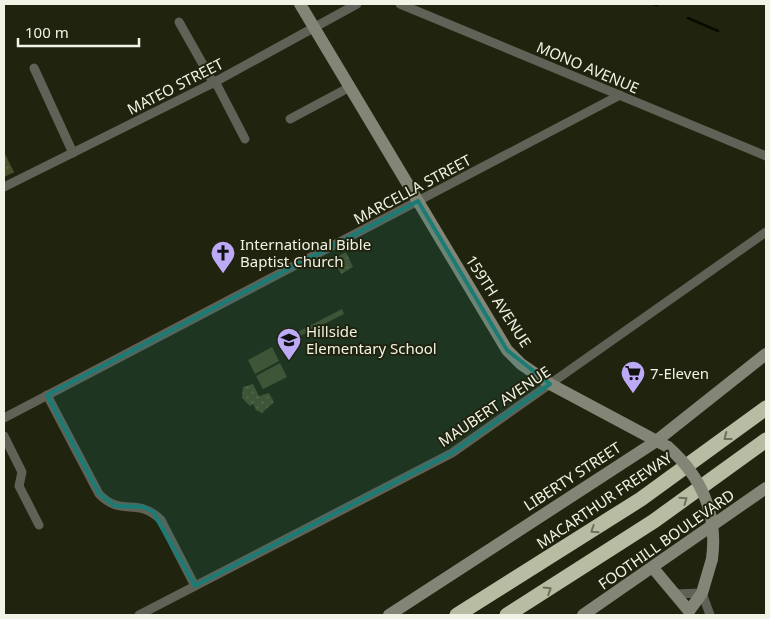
<svg xmlns="http://www.w3.org/2000/svg" width="770" height="619" font-family="'Noto Sans',sans-serif">
<style>
.grass{fill:#484c29}
.park{fill:url(#park-dots)}
.lines{fill:none;stroke-linecap:round;stroke-linejoin:round}
.stream{stroke:#090b00;stroke-width:2.5}
.street{stroke:#606157;stroke-width:9}
.secondary{stroke:#838676;stroke-width:12}
.highway{stroke:#b8bca2;stroke-width:15}
.secondary-bridge{stroke:#838676;stroke-width:12}
.oneway{stroke:#6c7058}
.marked{fill:#1a7c74;fill-opacity:0.2;stroke:#1a7c74;stroke-width:4;stroke-linejoin:round}
.labels{text-anchor:middle;dominant-baseline:central;stroke-width:4;stroke-linejoin:round;paint-order:stroke}
.street-label{font-size:15px;fill:#f0f3e5;stroke:#20230e}
.poi-label{font-size:15px;fill:#f0f3e5;stroke:#20230e;text-anchor:start}
</style>
<defs>
<pattern id="park-dots" width="8" height="8" patternUnits="userSpaceOnUse" patternTransform="scale(1.25)"><rect width="8" height="8" fill="#484c29"/><path d="M2 2h.1M6 6h.1" fill="none" stroke="#636648" stroke-width="1.8" stroke-linecap="round"/></pattern>
</defs>
<rect width="100%" height="100%" fill="#20230e"/>
<g class="grass">
<path d="M342 309 344 314 294 339 292 335Z"/>
<path d="M272 347 279 361 255 374 248 360Z"/>
<path d="M280 363 287 377 263 389 256 376Z"/>
</g>
<g class="park">
<path d="M4 152 14 172 4 177Z"/>
<path d="M346 252 353 267 341 274 333 259Z"/>
<path d="M253 384 259 396 269 393 274 402 262 413 256 410 253 404 250 406 242 398 243 387Z"/>
</g>
<g class="lines">
<g class="stream">
<path d="M653 4 657 5"/>
<path d="M688 18 718 31"/>
</g>
<g class="street">
<path d="M400 4 766 156"/>
<path d="M179 22 214 84 217 85 245 139"/>
<path d="M34 68 73 153"/>
<path d="M290 119 350 87"/>
<path d="M4 187 213 83 357 4"/>
<path d="M47 395 99 494C122 518 137 496 161 520L195 586"/>
<path d="M4 418 620 95"/>
<path d="M4 436 22 472 19 486 39 525"/>
<path d="M674 594 702 593 710 615"/>
<path d="M139 615 452 453 766 232"/>
</g>
<g class="secondary">
<path d="M300 4 507 350 521 364 550 384 668 447"/>
<path d="M653 568 689 611 702 593 712 559"/>
<path d="M389 615 655 442 766 354"/>
<path d="M583 615 766 488"/>
</g>
<g class="highway">
<path d="M457 615 641 499 766 408"/>
<path d="M507 615 654 521 766 440"/>
</g>
<path class="secondary-bridge" d="M668 447C701 476 718 514 712 559"/>
</g>
<defs><path id="oneway-chevron" d="M-2-3.5L2.5 0L-2 3.5" fill="none" stroke-width="1.6" stroke-linecap="round" stroke-linejoin="round" transform="scale(1.25)"/></defs>
<g class="oneway">
<use href="#oneway-chevron" transform="translate(727 437) rotate(143)"/>
<use href="#oneway-chevron" transform="translate(684 500) rotate(-35)"/>
<use href="#oneway-chevron" transform="translate(594 530) rotate(147)"/>
<use href="#oneway-chevron" transform="translate(548 590) rotate(-32)"/>
</g>
<path class="marked" d="M418 201 507 350 550 384 452 453 195 586 153 512 143 507 115 506 99 494 47 395Z"/>
<defs>
<symbol id="church-pin" viewBox="-11 -11 22 30"><path d="M0 17L-7.5 6A9.5 9.5 0 1 1 7.5 6Z" fill="#bcaaf6" stroke="#20230e"/><path d="M-1.2-6h2.4v3.5h3.3v2.4h-3.3V6h-2.4V-.1h-3.3v-2.4h3.3Z" fill="#111"/></symbol>
<symbol id="school-pin" viewBox="-11 -11 22 30"><path d="M0 17L-7.5 6A9.5 9.5 0 1 1 7.5 6Z" fill="#bcaaf6" stroke="#20230e"/><path d="M0-5L7-2L0 1L-7-2ZM-4 1L0 2.5L4 1V4Q0 6-4 4Z" fill="#111"/></symbol>
<symbol id="supermarket-pin" viewBox="-11 -11 22 30"><path d="M0 17L-7.5 6A9.5 9.5 0 1 1 7.5 6Z" fill="#bcaaf6" stroke="#20230e"/><path d="M-6-5.5h2.5l.6 2H6L4.5 2H-2.5L-4.4-4H-6ZM-1.5 3.2a1.3 1.3 0 1 0 .1 0ZM3 3.2a1.3 1.3 0 1 0 .1 0Z" fill="#111"/></symbol>
</defs>
<g fill-rule="evenodd">
<use href="#church-pin" x="209" y="239" width="28" height="38"/>
<use href="#school-pin" x="275" y="326" width="28" height="38"/>
<use href="#supermarket-pin" x="619" y="359" width="28" height="38"/>
</g>
<g class="labels">
<g class="street-label">
<text transform="translate(588 67) rotate(23)">MONO AVENUE</text>
<text transform="translate(175 86) rotate(-27)">MATEO STREET</text>
<text transform="translate(412 189) rotate(-28)">MARCELLA STREET</text>
<text transform="translate(499 301) rotate(57)">159TH AVENUE</text>
<text transform="translate(494 406) rotate(-34)">MAUBERT AVENUE</text>
<text transform="translate(572 476) rotate(-33)">LIBERTY STREET</text>
<text transform="translate(604 500) rotate(-34)">MACARTHUR FREEWAY</text>
<text transform="translate(666 539) rotate(-35)">FOOTHILL BOULEVARD</text>
</g>
<g class="poi-label">
<text x="240" y="244">International Bible<tspan x="240" dy="17">Baptist Church</tspan></text>
<text x="306" y="331">Hillside<tspan x="306" dy="17">Elementary School</tspan></text>
<text x="650" y="373">7-Eleven</text>
</g>
</g>
<rect width="770" height="619" fill="none" stroke="#f0f3e5" stroke-width="10"/>
<path d="M18 38v8h121v-8" fill="none" stroke="#f0f3e5" stroke-width="2.5"/>
<text x="25" y="38" font-size="15" fill="#f0f3e5" stroke="#20230e" stroke-width="4" paint-order="stroke">100 m</text>
</svg>
